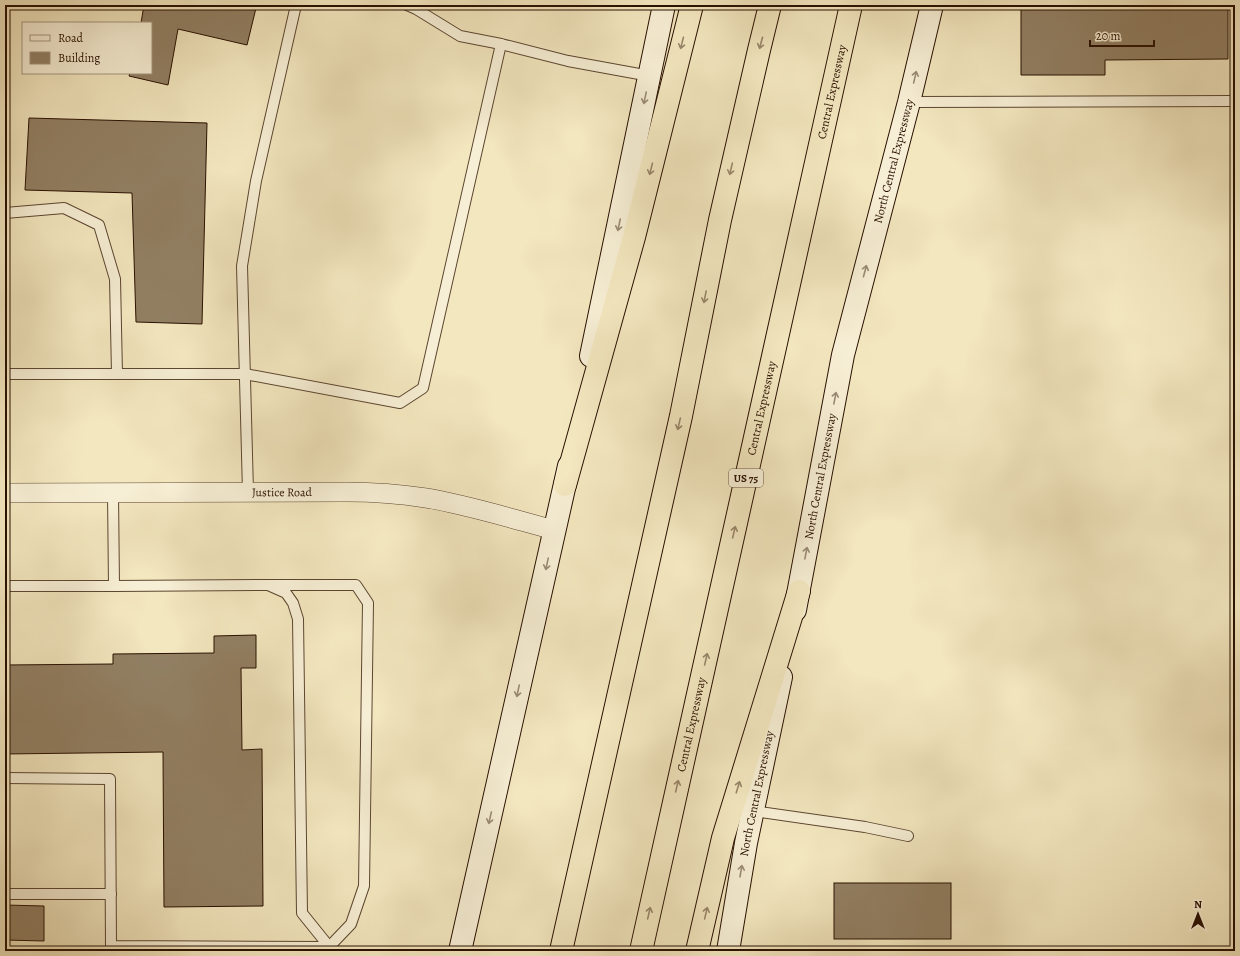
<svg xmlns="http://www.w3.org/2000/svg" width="1240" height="956" font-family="Alegreya,serif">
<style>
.building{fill:#928064;stroke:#291001}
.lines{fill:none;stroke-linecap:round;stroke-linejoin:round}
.service-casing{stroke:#5c4630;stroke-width:12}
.minor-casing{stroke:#5c4630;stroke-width:20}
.secondary-casing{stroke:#291001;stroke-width:24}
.motorway-casing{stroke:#291001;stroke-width:24}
.service{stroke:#f7efd5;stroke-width:10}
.minor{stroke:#f7efd5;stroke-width:19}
.secondary{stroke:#f7efd5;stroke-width:22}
.motorway{stroke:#f3e7bf;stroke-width:22}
.oneway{stroke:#98866a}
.oneway2{stroke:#9a8b76}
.labels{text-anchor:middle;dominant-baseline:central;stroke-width:3;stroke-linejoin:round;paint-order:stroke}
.shield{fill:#f7efd5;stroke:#675341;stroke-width:1}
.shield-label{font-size:11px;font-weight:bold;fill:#291001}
.street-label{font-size:12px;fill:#291001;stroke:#f7efd5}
</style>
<rect width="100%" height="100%" fill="#f3e7bf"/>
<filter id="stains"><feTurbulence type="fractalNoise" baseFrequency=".005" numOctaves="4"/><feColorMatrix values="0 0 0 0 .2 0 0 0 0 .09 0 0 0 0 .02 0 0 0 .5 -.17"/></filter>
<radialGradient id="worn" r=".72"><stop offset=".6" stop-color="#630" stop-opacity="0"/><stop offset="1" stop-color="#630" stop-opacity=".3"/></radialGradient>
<g class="building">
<path d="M144 5H242L256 8 247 45 178 29 168 85 129 76 130 73H151V23H141Z"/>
<path d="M1021 5H1228V59L1105 60V75H1021Z"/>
<path d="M29 118 207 123 202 324 136 322 132 193 25 190Z"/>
<path d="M256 635V668H241L242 750 262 749 263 906 164 907 163 752 5 754V665L113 664V654L214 653V636Z"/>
<rect x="834" y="883" width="117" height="56"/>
<path d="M5 905 44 906V941L5 940Z"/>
</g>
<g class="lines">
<defs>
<g id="service">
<path d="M407 5 416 9 460 36 501 44 568 61 650 76"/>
<path d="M909 102 1235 101"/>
<path d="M5 213 64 208 99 225 115 279 117 374"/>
<path d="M5 374H245L400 403 423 388 501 44"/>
<path d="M248 492 242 266 256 181 296 5"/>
<path d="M113 493 114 586 268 585 286 593 293 603 298 619 302 913 331 949"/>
<path d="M5 586H114"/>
<path d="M5 778 110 779 111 946 329 947 351 924 364 886 368 603 356 585H268"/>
<path d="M753 811 865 827 908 836"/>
<path d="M5 894H111"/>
</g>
<g id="minor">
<path id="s1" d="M5 493 347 492C374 492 400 494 426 498 468 505 513 519 554 530"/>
</g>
<g id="secondary">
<path d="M591 356 664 5"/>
<path id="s2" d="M795 610 843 355 909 102 932 5"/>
<path d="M460 951 569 466"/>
<path id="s3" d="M728 951 746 843 781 677"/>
</g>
<g id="motorway">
<path d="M565 485 634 237 692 5"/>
<path d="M561 951 681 416 720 220 759 50 770 5"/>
<path id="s4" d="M641 951 851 5"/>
<path d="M697 951 723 838 799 591"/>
</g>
</defs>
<use href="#service" class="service-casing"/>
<use href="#minor" class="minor-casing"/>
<use href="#secondary" class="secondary-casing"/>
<use href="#motorway" class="motorway-casing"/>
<use href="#service" class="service"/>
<use href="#minor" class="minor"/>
<use href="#secondary" class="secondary"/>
<use href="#motorway" class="motorway"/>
</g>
<defs><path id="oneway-shaft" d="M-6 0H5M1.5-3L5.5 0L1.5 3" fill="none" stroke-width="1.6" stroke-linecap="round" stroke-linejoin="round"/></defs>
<g class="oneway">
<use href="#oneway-shaft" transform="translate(682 43) rotate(104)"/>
<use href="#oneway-shaft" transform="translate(761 43) rotate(105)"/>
<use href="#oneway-shaft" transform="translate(651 169) rotate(104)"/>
<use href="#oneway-shaft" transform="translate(731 169) rotate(103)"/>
<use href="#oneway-shaft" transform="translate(705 297) rotate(101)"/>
<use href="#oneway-shaft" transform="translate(679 424) rotate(103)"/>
<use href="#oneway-shaft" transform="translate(734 532) rotate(-77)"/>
<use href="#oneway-shaft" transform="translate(706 659) rotate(-77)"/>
<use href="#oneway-shaft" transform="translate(677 786) rotate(-77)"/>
<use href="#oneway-shaft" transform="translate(738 787) rotate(-73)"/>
<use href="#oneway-shaft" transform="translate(649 913) rotate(-77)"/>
<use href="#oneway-shaft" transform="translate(706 913) rotate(-77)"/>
</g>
<g class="oneway2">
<use href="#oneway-shaft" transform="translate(915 77) rotate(-77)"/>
<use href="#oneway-shaft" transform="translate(645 98) rotate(102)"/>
<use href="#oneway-shaft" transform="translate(619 225) rotate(102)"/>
<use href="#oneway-shaft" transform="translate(865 271) rotate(-75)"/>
<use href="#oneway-shaft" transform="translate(835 398) rotate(-79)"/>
<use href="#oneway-shaft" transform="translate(806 553) rotate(-79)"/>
<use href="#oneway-shaft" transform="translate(547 564) rotate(102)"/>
<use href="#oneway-shaft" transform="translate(518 691) rotate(102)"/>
<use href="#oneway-shaft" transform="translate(490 818) rotate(103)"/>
<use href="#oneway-shaft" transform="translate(741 871) rotate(-80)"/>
</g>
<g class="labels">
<rect class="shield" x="729" y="469" width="34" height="18" rx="3"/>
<g class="shield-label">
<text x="746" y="478">US 75</text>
</g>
<g class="street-label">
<text stroke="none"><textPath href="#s4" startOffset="880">Central Expressway</textPath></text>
<text stroke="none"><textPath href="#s2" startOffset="460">North Central Expressway</textPath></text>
<text stroke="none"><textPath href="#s4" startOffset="556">Central Expressway</textPath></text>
<text stroke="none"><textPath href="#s2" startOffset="136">North Central Expressway</textPath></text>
<text stroke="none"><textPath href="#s1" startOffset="277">Justice Road</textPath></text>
<text stroke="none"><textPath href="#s4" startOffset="232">Central Expressway</textPath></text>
<text stroke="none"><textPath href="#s3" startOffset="160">North Central Expressway</textPath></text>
</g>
</g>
<rect width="1240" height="956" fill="none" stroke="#f3e7bf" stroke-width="20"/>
<rect x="6" y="6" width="1228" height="944" fill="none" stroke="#291001" stroke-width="2"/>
<rect x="10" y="10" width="1220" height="936" fill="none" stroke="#291001"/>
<rect x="22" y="22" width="130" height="52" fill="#f7efd5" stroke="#a59680"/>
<rect x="30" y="35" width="20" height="6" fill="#f7efd5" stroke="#a59680"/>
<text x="58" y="42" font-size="12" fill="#291001">Road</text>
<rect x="30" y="52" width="20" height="12" fill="#928064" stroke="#a59680"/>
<text x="58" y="62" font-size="12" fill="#291001">Building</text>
<g transform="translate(1198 914)" stroke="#f7efd5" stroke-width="3" paint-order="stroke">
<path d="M0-3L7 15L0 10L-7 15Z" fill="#291001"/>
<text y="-6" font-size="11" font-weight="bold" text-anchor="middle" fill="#291001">N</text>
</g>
<path d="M1090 40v6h64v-6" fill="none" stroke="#291001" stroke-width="2"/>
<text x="1096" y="40" font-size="12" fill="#291001" stroke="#f7efd5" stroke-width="3" paint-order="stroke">20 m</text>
<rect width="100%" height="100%" filter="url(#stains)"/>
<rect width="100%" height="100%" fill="url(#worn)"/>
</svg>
